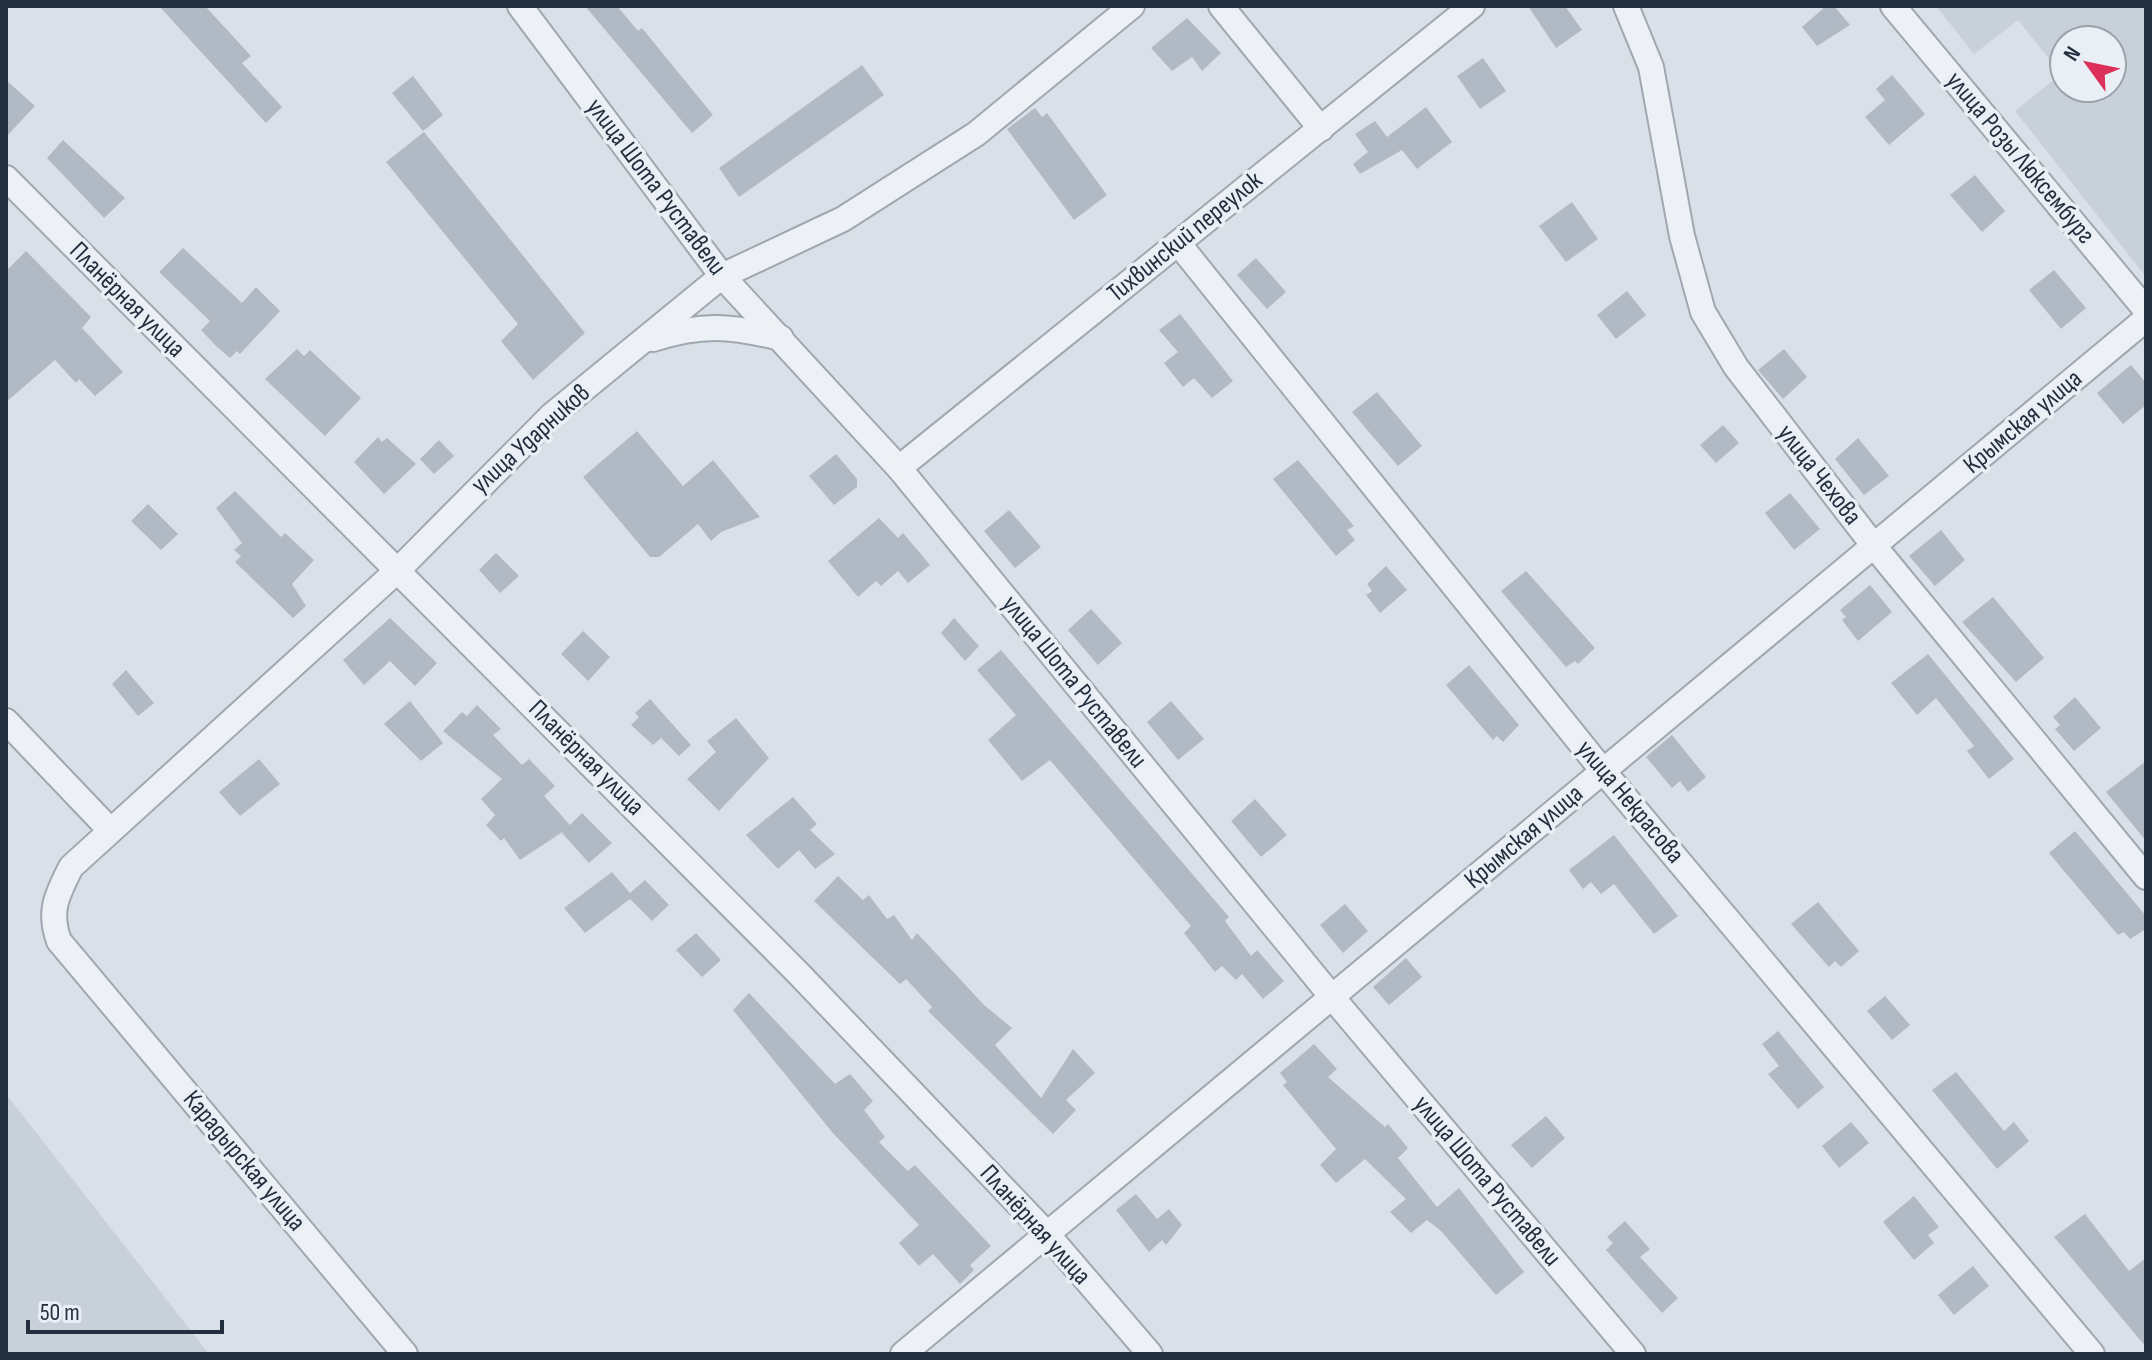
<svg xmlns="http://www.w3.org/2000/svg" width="2152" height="1360" font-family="'Sofia Sans Condensed',sans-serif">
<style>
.built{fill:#c8d0d9;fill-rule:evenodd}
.building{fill:#b1bac4}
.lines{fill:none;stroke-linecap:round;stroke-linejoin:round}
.minor-casing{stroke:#9fa7b1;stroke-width:28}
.minor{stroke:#edf1f5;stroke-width:24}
.labels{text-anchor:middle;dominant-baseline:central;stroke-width:7;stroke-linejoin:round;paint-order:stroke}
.street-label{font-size:26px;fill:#232f3e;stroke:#eaeff5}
</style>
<rect width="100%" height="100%" fill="#dae0e7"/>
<g class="built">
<path d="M1936 6H2146V277L2015 111 2061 74 2018 20 1974 54ZM2064 40H2112V88H2064Z"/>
<path d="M6 1094 209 1354H6Z"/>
</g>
<g class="building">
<path d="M159 6H205L251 56 242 63 282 107 266 123Z"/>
<path d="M585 6H617L638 31 642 28 713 115 692 133Z"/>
<path d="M1528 6H1565L1582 30 1556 48Z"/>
<path d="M1826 6H1834L1850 25 1817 46 1802 27Z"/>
<path d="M1187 18 1221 53 1202 71 1192 57 1172 71 1151 48Z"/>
<path d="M1483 58 1506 91 1480 109 1457 76Z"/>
<path d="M862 65 884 95 739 197 719 168Z"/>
<path d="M1892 75 1925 114 1889 145 1865 117 1885 100 1876 89Z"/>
<path d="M413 76 443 115 423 131 392 93Z"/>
<path d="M6 80 35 106 6 137Z"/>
<path d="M1426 107 1452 142 1417 169 1402 150 1360 174 1353 164 1368 152 1355 134 1375 121 1387 137Z"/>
<path d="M1035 108 1042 117 1047 113 1107 195 1074 220 1007 129Z"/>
<path d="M424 132 585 333 533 380 501 341 518 324 386 162Z"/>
<path d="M63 140 125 198 104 218 47 158Z"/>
<path d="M1975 175 2005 211 1982 232 1950 195Z"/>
<path d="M1572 202 1598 239 1566 262 1539 226Z"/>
<path d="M183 248 242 303 256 287 280 311 240 354 237 351 230 358 216 346 201 330 210 321 159 272Z"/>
<path d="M26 251 91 317 82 328 123 372 95 396 79 379 76 383 55 360 6 402V271Z"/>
<path d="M1256 258 1286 292 1267 309 1237 275Z"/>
<path d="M2054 270 2086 308 2061 329 2029 290Z"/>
<path d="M1627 291 1646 315 1616 339 1597 315Z"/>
<path d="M1180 314 1233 381 1212 398 1194 378 1183 387 1164 363 1178 352 1159 330Z"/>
<path d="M297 349 304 356 310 350 361 398 325 436 265 379Z"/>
<path d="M1784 349 1807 377 1783 399 1758 370Z"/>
<path d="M2131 365 2146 383V405L2123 424 2097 393Z"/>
<path d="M1377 392 1422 446 1398 466 1352 412Z"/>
<path d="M1723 425 1739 443 1716 463 1700 445Z"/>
<path d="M637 431 683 486 713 460 760 517 721 532 711 541 698 524 659 557H650L583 477Z"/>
<path d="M378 437 382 442 387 438 416 464 384 494 354 462Z"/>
<path d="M1858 438 1889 476 1864 495 1835 459Z"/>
<path d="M439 440 454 456 434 474 420 459Z"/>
<path d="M836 454 857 479V487L834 505 809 476Z"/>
<path d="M1298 460 1354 526 1347 530 1355 540 1336 556 1273 479Z"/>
<path d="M235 491 281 537 285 533 314 560 292 584 306 606 293 618 235 562 241 556 234 550 242 543 216 508Z"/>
<path d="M1790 493 1820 529 1794 550 1765 513Z"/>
<path d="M148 504 178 534 161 550 131 521Z"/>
<path d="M1009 510 1041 547 1015 568 984 531Z"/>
<path d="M879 518 898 538 903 533 930 565 908 583 898 571 881 586 876 581 858 597 828 561Z"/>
<path d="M1941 530 1965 560 1935 586 1909 556Z"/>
<path d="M496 553 519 576 500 593 479 570Z"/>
<path d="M1386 566 1407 590 1380 613 1366 595 1372 591 1367 584Z"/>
<path d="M1526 571 1595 648 1578 664 1575 661 1566 667 1501 591Z"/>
<path d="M1870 585 1892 612 1858 641 1842 620 1846 617 1840 610Z"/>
<path d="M1993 597 2044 658 2016 682 1962 622Z"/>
<path d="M1091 609 1122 643 1098 665 1068 630Z"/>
<path d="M390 618 437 663 415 686 390 661 364 685 343 660Z"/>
<path d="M954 618 979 646 965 661 941 633Z"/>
<path d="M583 631 610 657 588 681 561 654Z"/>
<path d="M1001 650 1229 917 1225 921 1251 956 1257 950 1284 981 1263 999 1242 974 1236 980 1222 966 1215 972 1184 933 1191 926 1050 760 1022 781 988 740 1016 715 977 670Z"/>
<path d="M1928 654 2014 759 1989 779 1967 751 1974 746 1936 698 1917 715 1891 683Z"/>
<path d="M1469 665 1519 725 1503 742 1497 736 1493 740 1446 685Z"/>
<path d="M126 670 154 703 138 716 112 684Z"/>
<path d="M2075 697 2101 728 2074 751 2055 729 2060 725 2053 717Z"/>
<path d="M650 699 691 745 679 756 661 738 653 745 631 725 639 717 635 713Z"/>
<path d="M410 701 443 743 421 761 384 724Z"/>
<path d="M1171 701 1204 739 1178 760 1147 722Z"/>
<path d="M477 705 501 729 493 735 522 765 529 759 555 786 544 796 570 825 582 813 612 843 589 863 562 833 564 831 520 860 504 838 501 841 486 825 495 815 481 799 502 779 443 731 462 712 467 716Z"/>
<path d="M736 718 769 758 719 811 687 779 716 752 707 741Z"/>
<path d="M1672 735 1706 777 1688 792 1680 781 1672 788 1646 757Z"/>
<path d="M259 759 280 784 240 816 219 792Z"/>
<path d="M2146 761V841L2106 792Z"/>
<path d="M793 797 817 824 810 830 835 854 815 869 799 850 778 869 746 835Z"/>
<path d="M1255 799 1287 835 1261 857 1231 821Z"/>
<path d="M2075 831 2146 916V929L2130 939 2124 932 2118 935 2049 853Z"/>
<path d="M1614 835 1678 916 1654 934 1614 884 1601 894 1591 882 1583 889 1569 870Z"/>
<path d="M612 872 630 893 645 880 669 905 652 921 630 899 585 933 564 908Z"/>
<path d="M838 876 863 900 869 895 887 919 894 915 912 940 917 933 984 1005 1012 1028 995 1045 1041 1098 1073 1049 1095 1073 1066 1100 1076 1110 1053 1134 928 1011 932 1007 906 979 900 984 814 901Z"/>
<path d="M1818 902 1859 951 1841 967 1835 961 1829 967 1791 924Z"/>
<path d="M1345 904 1368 931 1343 953 1320 925Z"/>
<path d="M696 933 721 960 702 977 676 950Z"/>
<path d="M1406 958 1422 977 1389 1005 1373 987Z"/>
<path d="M749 993 835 1084 850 1074 873 1101 864 1110 885 1137 879 1142 908 1171 915 1165 991 1246 970 1265 974 1270 960 1284 933 1254 919 1266 899 1243 919 1225 832 1132 733 1010Z"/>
<path d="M1885 996 1910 1025 1892 1040 1867 1011Z"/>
<path d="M1778 1031 1824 1087 1798 1109 1768 1074 1779 1066 1762 1044Z"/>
<path d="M1314 1044 1337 1069 1328 1077 1385 1127 1388 1124 1408 1148 1398 1158 1437 1207 1459 1188 1524 1272 1496 1295 1441 1231 1427 1220 1411 1233 1390 1212 1406 1199 1365 1159 1336 1183 1320 1165 1336 1149 1283 1085 1287 1082 1280 1073Z"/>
<path d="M1956 1072 2004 1131 2014 1122 2029 1141 1997 1169 1932 1090Z"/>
<path d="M1546 1116 1565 1138 1532 1168 1511 1145Z"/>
<path d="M1851 1122 1869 1143 1839 1168 1822 1146Z"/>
<path d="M1136 1194 1157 1219 1169 1209 1182 1225 1166 1245 1162 1240 1149 1252 1116 1210Z"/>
<path d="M1914 1196 1939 1227 1928 1235 1934 1243 1914 1260 1883 1222Z"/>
<path d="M2085 1214 2129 1271 2146 1258V1347L2054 1237Z"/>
<path d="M1625 1221 1650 1249 1640 1257 1678 1298 1662 1313 1606 1250 1613 1243 1607 1237Z"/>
<path d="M1973 1266 1989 1286 1954 1315 1938 1295Z"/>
</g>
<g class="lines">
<defs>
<g id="minor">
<path d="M520 6 722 276 899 468 1332 997 1633 1354"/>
<path d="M1221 6 1321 129"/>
<path d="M1626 6 1651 67 1682 236 1703 312 1736 367 1874 546 2146 877"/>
<path d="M1893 6 2146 310"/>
<path d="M6 178 799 974 1047 1234 1150 1354"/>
<path d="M1178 243 1603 771 2092 1354"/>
<path d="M653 339C703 323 731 326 781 338"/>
<path d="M899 468 1472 6"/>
<path d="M6 721 110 830"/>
<path d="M405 1354 59 941C48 911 57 895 71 867L399 569 552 415 722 276 843 219 976 134 1132 6"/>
<path d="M903 1354 2146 319"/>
</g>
</defs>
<use href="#minor" class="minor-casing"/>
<use href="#minor" class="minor"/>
</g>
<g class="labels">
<g class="street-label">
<text transform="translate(2020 158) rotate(50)">улица Розы Люксембург</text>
<text transform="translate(656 187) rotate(53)">улица Шота Руставели</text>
<text transform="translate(1185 237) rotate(-39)">Тихвинский переулок</text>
<text transform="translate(127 300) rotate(45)">Планёрная улица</text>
<text transform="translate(2023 422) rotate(-40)">Крымская улица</text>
<text transform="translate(531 439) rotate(-42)">улица Ударников</text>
<text transform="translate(1819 475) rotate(52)">улица Чехова</text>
<text transform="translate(1074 682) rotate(51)">улица Шота Руставели</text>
<text transform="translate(586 758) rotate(45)">Планёрная улица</text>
<text transform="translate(1630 802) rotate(50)">улица Некрасова</text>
<text transform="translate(1524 837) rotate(-40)">Крымская улица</text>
<text transform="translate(244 1161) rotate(50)">Карадырская улица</text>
<text transform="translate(1487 1181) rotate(50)">улица Шота Руставели</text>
<text transform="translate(1035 1225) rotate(48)">Планёрная улица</text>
</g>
</g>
<rect width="2152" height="1360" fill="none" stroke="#232f3e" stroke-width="16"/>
<g transform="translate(2088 64) rotate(303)"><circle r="38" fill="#eaeff5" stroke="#9aa2ac" stroke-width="2"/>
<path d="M0-6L14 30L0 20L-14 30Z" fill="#dc2f59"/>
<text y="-12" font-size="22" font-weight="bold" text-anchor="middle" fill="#232f3e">N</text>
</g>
<path d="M28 1320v12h194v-12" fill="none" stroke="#232f3e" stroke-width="4"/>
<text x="40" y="1320" font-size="24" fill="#232f3e" stroke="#eaeff5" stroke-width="6" paint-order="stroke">50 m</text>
</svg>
